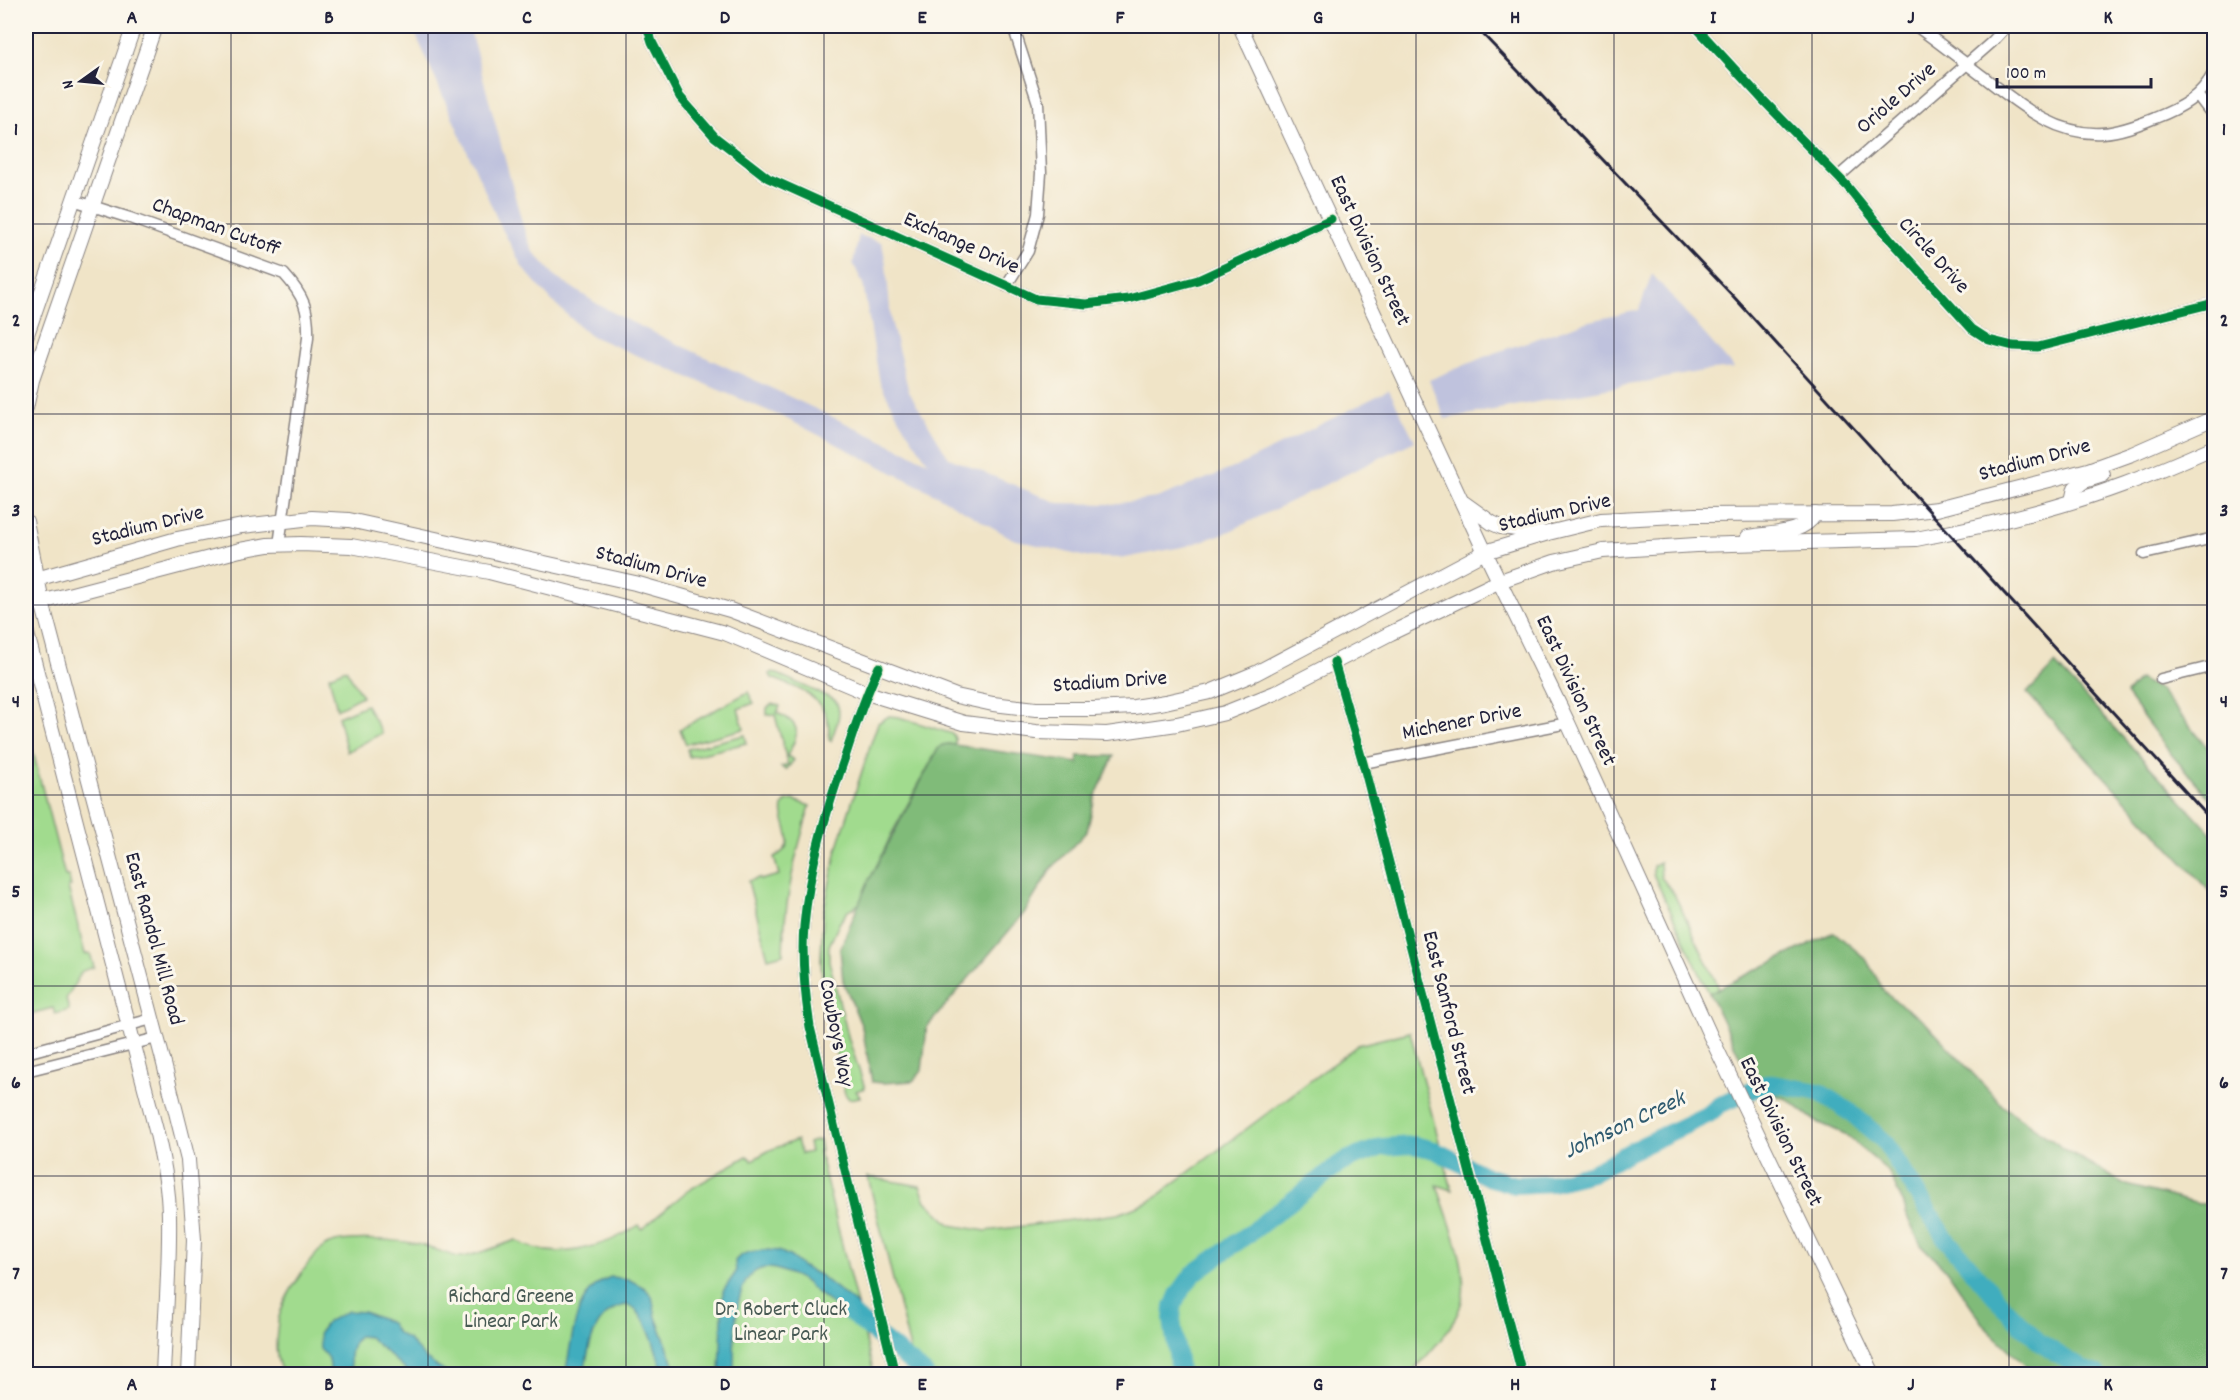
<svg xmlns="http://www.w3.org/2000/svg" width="2240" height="1400" font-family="Dekko,sans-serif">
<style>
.industrial{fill:#bfc2dd}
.green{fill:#a1db8e;stroke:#627e64;stroke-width:1.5}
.forest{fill:#80bb79;stroke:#516e5a;stroke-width:1.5}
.water{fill:#40adbe;stroke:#31687c;stroke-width:1.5}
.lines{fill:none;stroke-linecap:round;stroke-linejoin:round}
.river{stroke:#40adbe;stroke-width:18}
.minor-casing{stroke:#898381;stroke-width:13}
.major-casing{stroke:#898381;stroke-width:16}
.minor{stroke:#fff;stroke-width:10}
.major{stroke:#fff;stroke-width:14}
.rail{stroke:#22223b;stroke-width:3}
.cycleway-casing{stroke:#fbf7ec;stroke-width:13}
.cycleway{stroke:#00873e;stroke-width:9}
.grid{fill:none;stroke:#22223b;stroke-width:1.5;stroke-opacity:0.55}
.labels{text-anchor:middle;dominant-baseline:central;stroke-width:6;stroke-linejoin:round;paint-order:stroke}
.street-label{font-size:22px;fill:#22223b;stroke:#fbf7ec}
.park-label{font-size:22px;fill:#485a54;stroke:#fbf7ec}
.water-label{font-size:24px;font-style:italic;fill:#2e5a6f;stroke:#fbf7ec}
.neatline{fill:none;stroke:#22223b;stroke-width:2}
.grid-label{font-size:20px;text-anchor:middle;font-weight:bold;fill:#22223b}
</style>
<rect width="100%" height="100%" fill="#fbf7ec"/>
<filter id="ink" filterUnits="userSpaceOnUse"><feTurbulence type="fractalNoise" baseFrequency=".0167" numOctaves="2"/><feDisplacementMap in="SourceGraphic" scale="12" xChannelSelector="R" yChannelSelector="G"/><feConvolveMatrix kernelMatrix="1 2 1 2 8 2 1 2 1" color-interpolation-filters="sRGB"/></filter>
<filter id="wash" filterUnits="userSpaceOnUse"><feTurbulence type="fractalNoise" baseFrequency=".008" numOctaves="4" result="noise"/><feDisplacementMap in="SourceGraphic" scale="24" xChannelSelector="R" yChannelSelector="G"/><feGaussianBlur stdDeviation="1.35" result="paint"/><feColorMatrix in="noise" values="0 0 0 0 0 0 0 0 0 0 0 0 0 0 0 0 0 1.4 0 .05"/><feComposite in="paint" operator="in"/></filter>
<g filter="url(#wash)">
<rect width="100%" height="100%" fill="#f0e4c7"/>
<g class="industrial">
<path d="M412 26H469L523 226 532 250 556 277 599 305 631 322 928 462 902 424 880 383 863 284 853 263 859 235 882 243 886 264 891 321 909 392 949 458 1058 503 1112 504 1157 498 1236 467 1389 390 1415 441 1228 532 1187 546 1125 558 1086 557 1013 539 931 492 785 418 589 335 551 300 523 268 499 223Z"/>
<path d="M1652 274 1734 368 1703 371 1445 419 1429 380 1494 353 1586 322 1639 310Z"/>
</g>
<g class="green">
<path d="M346 669 362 696 337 709 329 676Z"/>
<path d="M773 672 835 700C844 713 835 727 831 741L829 740C832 700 804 690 772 678L770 674Z"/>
<path d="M748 692 754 703 738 709 744 729 686 744 680 729Z"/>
<path d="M772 704 780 706 777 713C803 724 799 734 787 756L794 760 786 770 781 767 788 765 775 715H767V708Z"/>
<path d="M366 705 382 733 347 752 338 717Z"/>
<path d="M889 716 899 717 953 734 955 739V745L948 744 938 749 892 833 859 904 848 911 840 922 829 946V961L835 984 849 1040 865 1088 856 1091 860 1097 849 1099 845 1094 823 995 821 960 823 914 837 849 870 746 878 723Z"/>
<path d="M26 725 65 876H68L71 886 68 887 85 954 90 953 94 967 82 971 66 999 69 1010 55 1014 53 1008 26 1015Z"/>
<path d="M745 735 747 743 689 757 687 749Z"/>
<path d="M793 800 810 806C795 855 784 902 783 954L768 958 748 881 759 878 760 880 779 875 774 857C805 843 774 819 785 802Z"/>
<path d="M1660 862 1661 877 1674 894 1719 988 1709 993 1653 874V866Z"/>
<path d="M1410 1032 1452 1190 1437 1185C1447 1219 1473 1272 1460 1307 1451 1333 1428 1353 1411 1374H916L868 1177 920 1186 926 1201 951 1225 986 1231 1118 1214 1149 1202 1358 1045Z"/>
<path d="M797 1140 801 1154 810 1152 808 1143 819 1140 821 1151H819L874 1374H285C273 1363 276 1337 278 1322 281 1305 290 1291 299 1277 306 1266 314 1254 325 1246 342 1235 405 1240 425 1246 436 1249 448 1255 459 1257 469 1258 505 1244 516 1240 552 1264 606 1247 639 1225L642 1229 687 1191 747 1156 752 1160 770 1150Z"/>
</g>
<g class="forest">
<path d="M2055 664 2214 836V896L2027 693Z"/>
<path d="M2139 679 2160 690 2214 755V803L2171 754 2126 694Z"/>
<path d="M948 744 1078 763V756H1114L1095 797 1087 831 1051 869 1025 912 927 1027 922 1070 913 1081 883 1083 872 1082 862 1027 843 981 840 949 868 882 938 749 942 745Z"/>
<path d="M1834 932 1866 959 1885 993 1925 1022 2003 1106 2066 1150 2126 1185 2199 1204 2214 1203V1374H2040L2027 1367 1987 1329 1948 1272 1921 1245 1908 1219 1904 1205 1888 1171 1845 1134 1815 1121 1787 1099 1778 1096 1750 1078 1709 993Z"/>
</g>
<g class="water">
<path d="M767 1250 779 1251 791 1257 803 1267 819 1275 857 1305 863 1328 811 1288C806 1279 789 1274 779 1270 728 1253 735 1347 734 1374H720L723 1291 736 1272 735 1261C743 1251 755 1251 767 1250Z"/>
<path d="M611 1277 628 1279 645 1288 652 1296 656 1317 678 1374H664C657 1357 647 1308 626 1305 593 1312 589 1346 584 1374H565C573 1341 572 1290 611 1277Z"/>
<path d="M348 1311 364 1312 391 1323 397 1333 408 1339 426 1359 448 1374H410L369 1337 359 1336C348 1348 349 1360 352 1374H330C331 1362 329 1358 320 1349L319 1333 328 1321Z"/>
</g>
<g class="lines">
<g class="river">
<path d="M843 1307 925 1374"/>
<path d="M1180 1374 1172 1320 1173 1307 1178 1295 1193 1274 1254 1230 1338 1165 1349 1159 1382 1147 1414 1145 1434 1150 1488 1177 1515 1185 1552 1183 1592 1173 1631 1151 1709 1114 1719 1105 1767 1083 1819 1092 1850 1112 1884 1141 1946 1239 2004 1307 2040 1343 2082 1369 2098 1374"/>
</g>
</g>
</g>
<g filter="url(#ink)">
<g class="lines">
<defs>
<g id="minor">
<path d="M647 26 652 42 680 97 715 137 768 178 1036 299 1086 304 1128 299 1198 280 1331 219"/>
<path d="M1695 26 1762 99 1847 186 1891 240 1972 329 1989 340 2013 346 2038 347 2214 303"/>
<path d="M1916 26C1938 42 1960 59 1981 75 2017 102 2054 136 2102 133 2120 132 2138 125 2155 118 2181 108 2201 97 2214 72"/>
<path d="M2198 96 2214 117"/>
<path d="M1838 177 1992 42 2007 26"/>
<path d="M73 200 130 218 284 274C304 296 309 310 308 338L279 545"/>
<path d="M1006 286 1028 251 1038 214 1041 173 1038 103 1013 26"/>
<path d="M2144 554 2214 538"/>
<path d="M1334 662 1363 763 1522 1374"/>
<path d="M879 667C865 696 855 726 845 757 826 812 809 868 804 926 801 960 805 994 810 1027L895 1374"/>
<path d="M2161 679 2214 666"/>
<path d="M1363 763 1568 723"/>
<path d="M26 1053 152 1019"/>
<path d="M26 1071 157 1038"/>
</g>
<g id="major">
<path d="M1240 26 1485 552 1568 723 1710 1035 1873 1374"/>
<path d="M26 337 134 26"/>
<path d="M26 408 32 380 155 26"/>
<path d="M2072 501 2075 488 2084 481 2103 475"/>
<path d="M1464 503 1492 523 1501 527 1540 532"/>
<path d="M26 521 42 602 162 1056 188 1160 194 1240 188 1374"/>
<path d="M1748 537C1769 533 1803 535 1815 514"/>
<path d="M26 582 177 539 242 526 312 518 349 520 635 583 730 610 956 696 993 704 1036 709H1093L1134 707 1165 702 1210 692 1256 673 1485 552 1548 533 1601 520 1695 515 1892 514 1937 509 2088 470 2132 454 2214 418"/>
<path d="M26 606 240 550 268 545 301 544 351 546 489 572 725 633 867 693 964 723 1036 732 1107 734 1177 724 1225 713 1275 693 1391 633 1500 581 1554 562 1603 551 1696 545 1916 539C1986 526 2058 509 2125 484 2155 473 2185 460 2214 447"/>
<path d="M26 630 157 1134C163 1161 169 1189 169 1217 170 1269 165 1322 163 1374"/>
</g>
</defs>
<use href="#minor" class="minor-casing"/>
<use href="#major" class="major-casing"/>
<use href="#minor" class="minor"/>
<use href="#major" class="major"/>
<path class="rail" d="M1475 26 1733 296 2214 823"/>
<defs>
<g id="cycleway">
<path d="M647 26 652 42 680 97 715 137 768 178 1036 299 1086 304 1128 299 1198 280 1331 219"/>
<path d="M1695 26 1762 99 1847 186 1891 240 1972 329 1989 340 2013 346 2038 347 2214 303"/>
<path d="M1334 662 1363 763 1522 1374"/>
<path d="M879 667C865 696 855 726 845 757 826 812 809 868 804 926 801 960 805 994 810 1027L895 1374"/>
</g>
</defs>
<use href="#cycleway" class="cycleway-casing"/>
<use href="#cycleway" class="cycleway"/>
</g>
</g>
<path class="grid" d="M231 26V1374M428 26V1374M626 26V1374M824 26V1374M1021 26V1374M1219 26V1374M1416 26V1374M1614 26V1374M1812 26V1374M2009 26V1374M26 224H2214M26 414H2214M26 605H2214M26 795H2214M26 986H2214M26 1176H2214"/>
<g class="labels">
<g class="street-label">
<text transform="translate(1897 99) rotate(-41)">Oriole Drive</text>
<text transform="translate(216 228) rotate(20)">Chapman Cutoff</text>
<text transform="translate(961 244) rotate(24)">Exchange Drive</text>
<text transform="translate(1369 251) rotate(65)">East Division Street</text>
<text transform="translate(1933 256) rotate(48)">Circle Drive</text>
<text transform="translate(2035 461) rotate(-15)">Stadium Drive</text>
<text transform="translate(1555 514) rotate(-13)">Stadium Drive</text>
<text transform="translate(148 527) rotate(-14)">Stadium Drive</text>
<text transform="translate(651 568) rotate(15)">Stadium Drive</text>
<text transform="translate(1110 683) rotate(-4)">Stadium Drive</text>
<text transform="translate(1575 691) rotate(65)">East Division Street</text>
<text transform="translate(1462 723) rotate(-11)">Michener Drive</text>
<text transform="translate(153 939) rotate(75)">East Randol Mill Road</text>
<text transform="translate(1448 1013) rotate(76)">East Sanford Street</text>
<text transform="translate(835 1033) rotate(79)">Cowboys Way</text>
<text transform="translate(1780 1132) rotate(64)">East Division Street</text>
</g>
<g class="park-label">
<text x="511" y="1297">Richard Greene<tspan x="511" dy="25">Linear Park</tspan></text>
<text x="781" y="1310">Dr. Robert Cluck<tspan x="781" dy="25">Linear Park</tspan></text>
</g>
<g class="water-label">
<text transform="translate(1625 1126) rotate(-25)">Johnson Creek</text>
</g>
</g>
<rect width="2240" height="1400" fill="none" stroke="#fbf7ec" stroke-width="66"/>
<g transform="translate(81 81) rotate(255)" stroke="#fbf7ec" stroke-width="4.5" paint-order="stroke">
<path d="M0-4.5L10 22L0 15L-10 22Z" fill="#22223b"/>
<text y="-9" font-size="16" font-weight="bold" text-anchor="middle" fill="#22223b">N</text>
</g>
<path d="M1997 78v9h154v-9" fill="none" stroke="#22223b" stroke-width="3"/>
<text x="2006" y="78" font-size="18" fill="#22223b" stroke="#fbf7ec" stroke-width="4.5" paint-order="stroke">100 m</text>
<rect x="33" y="33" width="2174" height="1334" class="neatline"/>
<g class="grid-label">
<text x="132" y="23">A</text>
<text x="329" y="23">B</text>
<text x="527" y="23">C</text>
<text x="725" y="23">D</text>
<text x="922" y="23">E</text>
<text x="1120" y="23">F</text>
<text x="1318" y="23">G</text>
<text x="1515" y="23">H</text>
<text x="1713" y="23">I</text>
<text x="1911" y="23">J</text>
<text x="2108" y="23">K</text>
<text x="16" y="135">1</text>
<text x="2224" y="135">1</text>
<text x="16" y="326">2</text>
<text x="2224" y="326">2</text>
<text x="16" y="516">3</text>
<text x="2224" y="516">3</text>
<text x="16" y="707">4</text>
<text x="2224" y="707">4</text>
<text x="16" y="897">5</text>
<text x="2224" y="897">5</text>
<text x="16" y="1088">6</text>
<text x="2224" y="1088">6</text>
<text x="16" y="1279">7</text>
<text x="2224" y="1279">7</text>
<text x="132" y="1390">A</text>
<text x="329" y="1390">B</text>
<text x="527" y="1390">C</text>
<text x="725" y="1390">D</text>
<text x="922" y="1390">E</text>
<text x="1120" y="1390">F</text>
<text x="1318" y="1390">G</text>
<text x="1515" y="1390">H</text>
<text x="1713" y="1390">I</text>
<text x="1911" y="1390">J</text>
<text x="2108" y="1390">K</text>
</g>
</svg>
